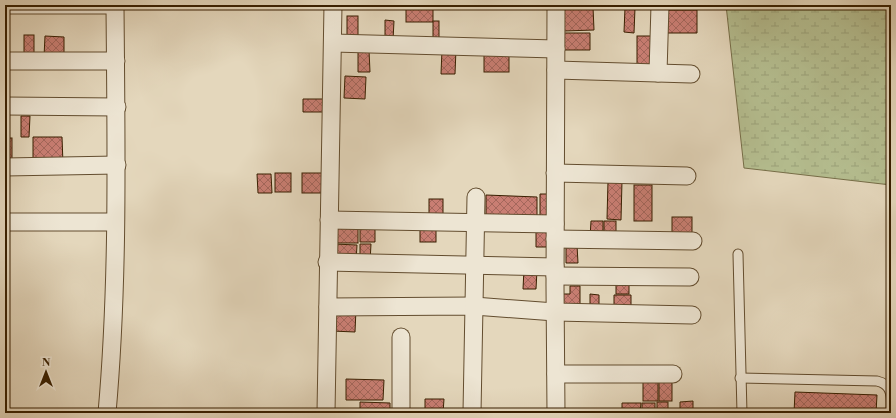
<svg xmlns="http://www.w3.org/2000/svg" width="896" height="418" font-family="'Libre Bodoni',serif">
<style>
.wetland{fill:url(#wetland-marsh);stroke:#766e48}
.building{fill:url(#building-cross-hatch);stroke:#381f00}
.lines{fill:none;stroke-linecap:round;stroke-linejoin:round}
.service-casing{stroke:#634d2f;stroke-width:11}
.minor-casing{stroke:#634d2f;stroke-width:19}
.service{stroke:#ede5d3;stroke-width:9}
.minor{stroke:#ede5d3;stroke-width:17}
</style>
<defs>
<pattern id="wetland-marsh" width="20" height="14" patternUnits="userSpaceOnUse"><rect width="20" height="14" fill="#b5be90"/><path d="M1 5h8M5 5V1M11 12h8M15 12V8" fill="none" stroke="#9ca37a"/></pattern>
<pattern id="building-cross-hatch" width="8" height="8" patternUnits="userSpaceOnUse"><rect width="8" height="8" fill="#c97e73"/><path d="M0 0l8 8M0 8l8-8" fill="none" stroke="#a4675c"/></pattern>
</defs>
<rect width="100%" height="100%" fill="#e4d7bc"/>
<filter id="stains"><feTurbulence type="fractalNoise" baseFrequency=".005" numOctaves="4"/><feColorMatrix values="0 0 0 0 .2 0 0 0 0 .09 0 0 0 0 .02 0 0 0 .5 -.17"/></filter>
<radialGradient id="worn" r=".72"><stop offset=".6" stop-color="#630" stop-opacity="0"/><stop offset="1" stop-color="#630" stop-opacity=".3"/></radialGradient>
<path class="wetland" d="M726 5H891V185L744 168Z"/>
<g class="building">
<rect x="406" y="5" width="27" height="17"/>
<path d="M564 7H593L594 30 564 31Z"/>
<path d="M625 8H635L634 33 624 32Z"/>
<path d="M665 10H697V33H664Z"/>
<rect x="347" y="16" width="11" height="21"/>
<path d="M385 20 394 21 393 40H385Z"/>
<rect x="433" y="21" width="6" height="24"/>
<path d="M563 33H590V50H564Z"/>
<rect x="24" y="35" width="10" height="23"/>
<path d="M45 36 64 37V57H44Z"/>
<rect x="637" y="36" width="20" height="33"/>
<path d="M442 49H456L455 74H441Z"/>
<path d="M369 50 370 72H358V51Z"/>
<rect x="484" y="51" width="25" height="21"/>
<path d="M345 76 366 77 365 99 344 98Z"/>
<path d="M303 99H324L323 112H303Z"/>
<path d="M21 116H30L29 137H21Z"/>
<path d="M33 137H62L63 164H33Z"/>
<rect x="5" y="138" width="7" height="25"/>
<rect x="275" y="173" width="16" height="19"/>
<rect x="302" y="173" width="20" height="20"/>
<path d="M257 174H271L272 193H258Z"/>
<path d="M608 181H622L621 220 607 219Z"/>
<rect x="634" y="185" width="18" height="36"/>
<path d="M540 194H550L549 219H540Z"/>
<path d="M486 195 537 197V218L486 216Z"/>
<rect x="429" y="199" width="14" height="18"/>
<rect x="672" y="217" width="20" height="16"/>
<path d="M591 221H603V238H590Z"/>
<rect x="604" y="221" width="12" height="17"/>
<path d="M360 226 375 227V242H360Z"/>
<rect x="334" y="227" width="24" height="16"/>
<rect x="420" y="227" width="16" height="15"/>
<path d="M536 228H551L550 247H536Z"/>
<path d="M334 244 357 245 356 262H333Z"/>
<path d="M360 244H371L370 262H360Z"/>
<path d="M566 245H577L578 263H566Z"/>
<path d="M524 269 537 270 536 289H523Z"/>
<rect x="616" y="279" width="13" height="15"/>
<path d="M570 286H580V310H561V294H570Z"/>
<path d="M590 294 599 295V310H590Z"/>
<path d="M614 295H631V311L614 310Z"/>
<path d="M332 308 356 309 355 332 332 331Z"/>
<path d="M346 379 384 380 383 400H346Z"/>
<rect x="643" y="382" width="15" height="19"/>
<rect x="659" y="382" width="13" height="19"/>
<path d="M795 392 877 395 876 413H794Z"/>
<path d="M425 399H444L443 413H425Z"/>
<path d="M693 401V413H680V402Z"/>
<path d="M360 402 390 403V413H360Z"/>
<rect x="657" y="402" width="11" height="11"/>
<path d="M622 403H641L640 413H622Z"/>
<rect x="642" y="403" width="13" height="10"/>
</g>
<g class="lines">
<defs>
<g id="service">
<path d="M738 254 742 413"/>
<path d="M740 378 877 381C894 385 891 398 891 413"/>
</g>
<g id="minor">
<path d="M5 5H115"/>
<path d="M556 5 555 286 556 413"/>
<path d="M333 43 556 49"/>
<path d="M5 61H116"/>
<path d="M556 70 691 74"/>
<path d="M658 73 660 5"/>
<path d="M5 106 117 107"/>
<path d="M5 167 117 165"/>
<path d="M555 173 687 176"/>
<path d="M329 220 555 224"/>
<path d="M5 222H115"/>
<path d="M555 239 693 241"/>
<path d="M327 262 555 267"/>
<path d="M555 276 690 277"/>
<path d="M328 307 474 306 555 312 692 315"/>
<path d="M556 374H673"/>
<path d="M107 413C119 278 116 140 115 5"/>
<path d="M326 413 333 5"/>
<path d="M401 413V337"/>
<path d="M472 413 476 197"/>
</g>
</defs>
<use href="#service" class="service-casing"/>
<use href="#minor" class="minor-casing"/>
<use href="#service" class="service"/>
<use href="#minor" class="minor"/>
</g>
<rect width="896" height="418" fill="none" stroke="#e4d7bc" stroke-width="20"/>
<rect x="6" y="6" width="884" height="406" fill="none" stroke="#381f00" stroke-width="2"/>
<rect x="10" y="10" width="876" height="398" fill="none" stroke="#381f00"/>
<g transform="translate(46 372)" stroke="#ede5d3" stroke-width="3" paint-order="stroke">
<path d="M0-3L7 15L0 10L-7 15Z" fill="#381f00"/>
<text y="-6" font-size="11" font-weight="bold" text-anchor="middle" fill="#381f00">N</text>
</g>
<rect width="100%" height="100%" filter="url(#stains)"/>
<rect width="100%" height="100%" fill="url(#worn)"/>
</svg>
